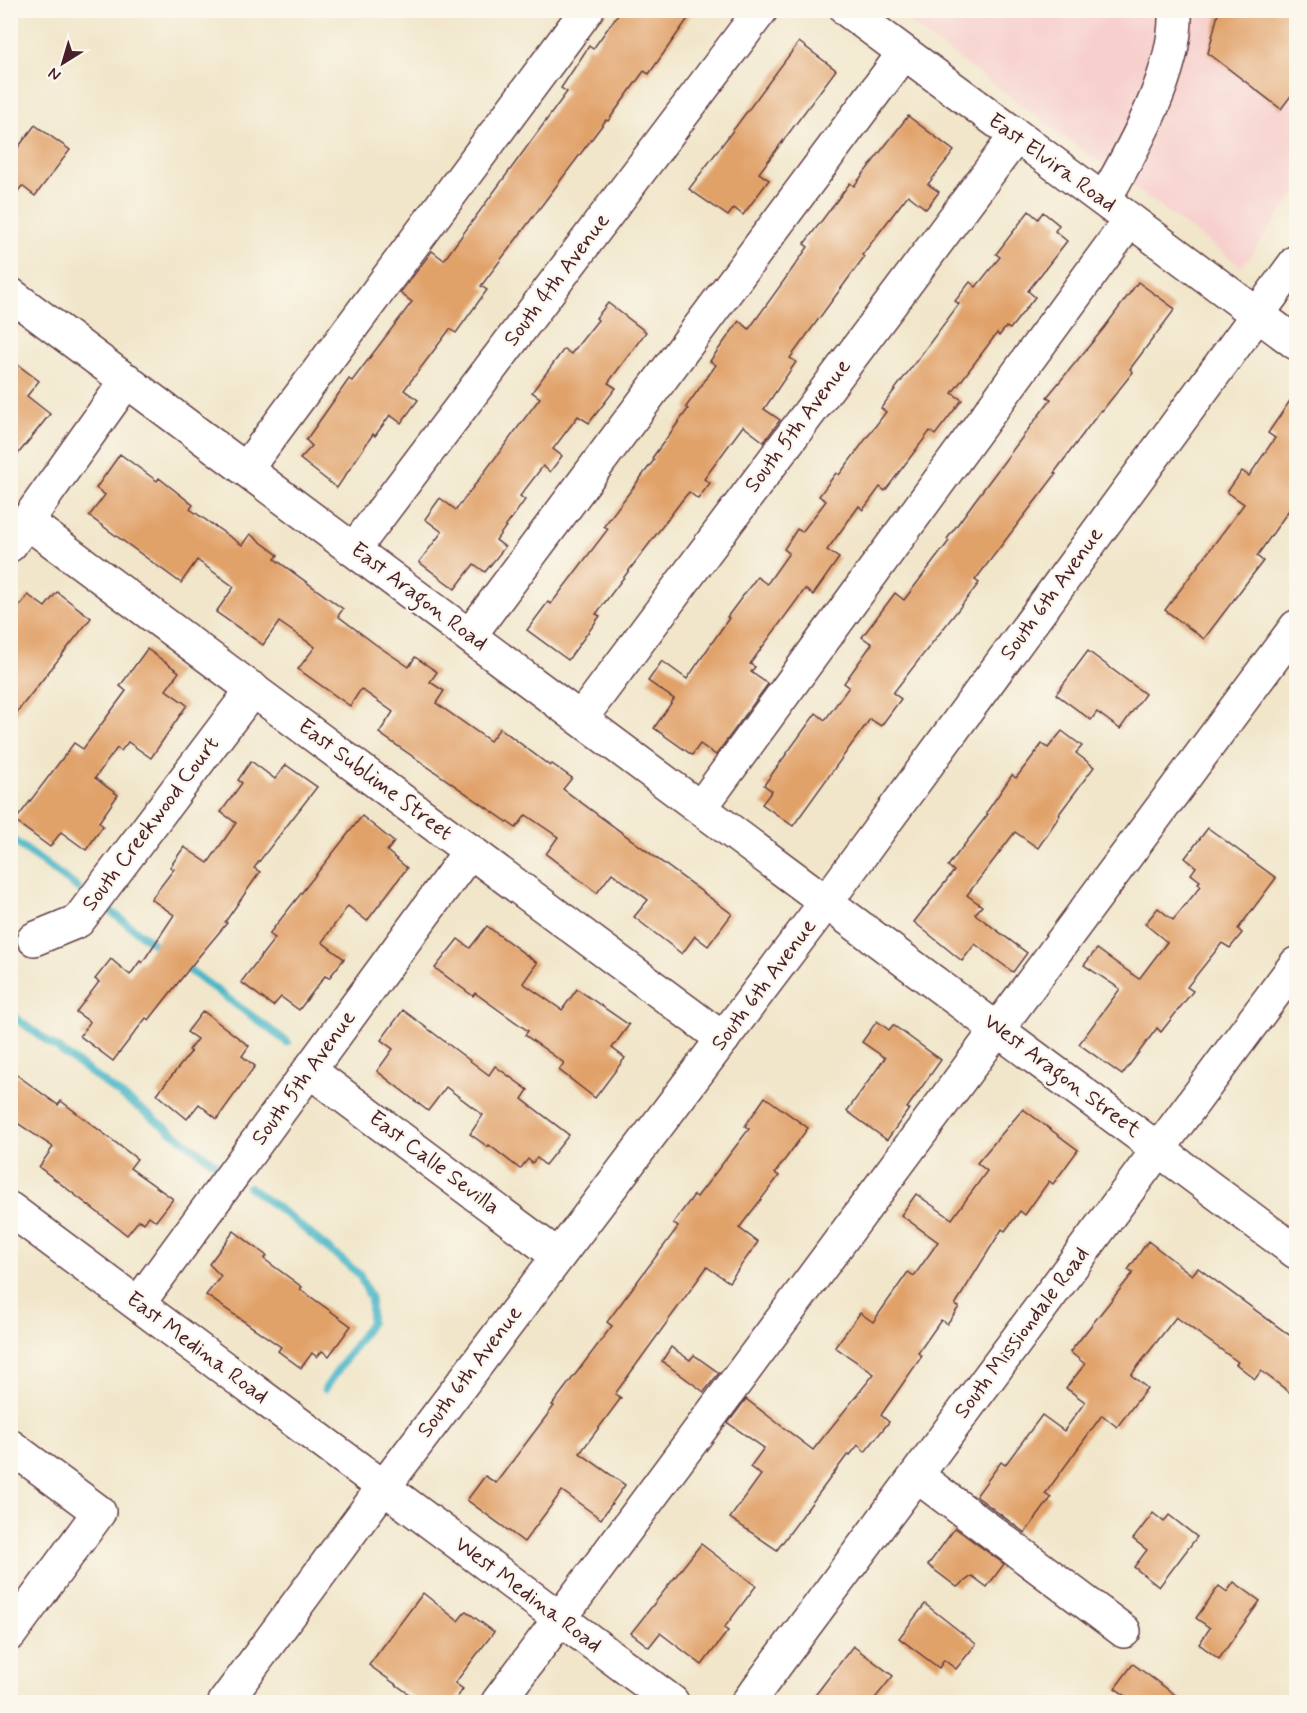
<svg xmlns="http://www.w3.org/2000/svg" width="1307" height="1713" font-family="Mynerve,sans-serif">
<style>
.built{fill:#f7d0cd}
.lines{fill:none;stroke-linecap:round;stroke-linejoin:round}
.stream{stroke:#4bb7c8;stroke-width:8}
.building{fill:#e1a26a}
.minor-casing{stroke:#633d43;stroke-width:36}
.minor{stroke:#fff;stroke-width:33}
.labels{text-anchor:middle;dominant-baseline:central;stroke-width:4.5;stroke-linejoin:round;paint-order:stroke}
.street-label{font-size:22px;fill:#4a1f2b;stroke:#fbf7ec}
</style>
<rect width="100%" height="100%" fill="#fbf7ec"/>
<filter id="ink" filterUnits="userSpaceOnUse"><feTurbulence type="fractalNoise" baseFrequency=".0167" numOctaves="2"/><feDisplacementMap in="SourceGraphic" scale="12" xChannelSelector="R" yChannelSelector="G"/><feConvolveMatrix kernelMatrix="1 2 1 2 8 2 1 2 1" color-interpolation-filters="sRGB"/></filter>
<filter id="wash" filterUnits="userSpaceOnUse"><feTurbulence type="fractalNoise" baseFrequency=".008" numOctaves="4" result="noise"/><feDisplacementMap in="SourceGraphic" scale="24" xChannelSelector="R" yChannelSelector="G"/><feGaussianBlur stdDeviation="1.35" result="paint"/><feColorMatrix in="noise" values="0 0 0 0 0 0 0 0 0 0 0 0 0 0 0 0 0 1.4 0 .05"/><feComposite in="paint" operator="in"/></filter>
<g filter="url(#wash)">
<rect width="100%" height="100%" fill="#f1e6ca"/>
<path class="built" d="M893 11H1296V192L1242 267Z"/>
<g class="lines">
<g class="stream">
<path d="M10 838 78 888"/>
<path d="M110 911 162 950"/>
<path d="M181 964 287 1042"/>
<path d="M10 1014 216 1164"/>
<path d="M249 1187 291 1218 359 1274 371 1299V1322L325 1389"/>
</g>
</g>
<g id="blocks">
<g class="building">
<path d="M621 10H694L649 74 644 71 608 121 606 120 481 286 487 290 456 333 450 329 404 390 418 400 401 423 390 415 375 436 373 434 337 488 300 459 312 446 306 440 349 379 352 381 412 302 400 293 432 251 444 260 567 92 561 88 589 46 593 49Z"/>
<path d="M1219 10H1296V89L1281 109 1208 53Z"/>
<path d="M799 42 836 70 759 173 769 180 743 215 734 208 728 216 689 189Z"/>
<path d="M908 116 954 151 928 184 939 192 926 209 908 195 862 255 864 257 790 358 796 362 764 409 780 420 764 442 743 426 704 479 710 483 698 499 689 492 683 499 596 614 600 616 568 660 527 630 548 602 551 604 608 529 604 526 654 460 652 458 688 409 686 407 716 365 710 361 739 321 749 329 808 247 804 244 850 183 854 186Z"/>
<path d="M35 125 70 150 35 196 22 186 10 201V158Z"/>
<path d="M1029 211 1038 219 1043 212 1059 225 1055 231 1067 241 1028 291 1035 297 1010 329 1006 327 999 336 997 333 952 393 962 400 935 435 930 431 885 491 880 487 863 510 859 506 827 550 839 558 813 595 805 589 750 664 755 667 751 672 768 684 716 755 700 744 692 755 654 728 674 699 648 681 662 661 687 679 729 618 727 617 757 577 767 584 789 553 784 549 797 529 802 532 826 501 819 496 836 473 839 475 886 412 881 408 959 304 955 301 970 282 976 287 1000 257 996 254Z"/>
<path d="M1138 282 1175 309 1130 369 1133 372 1102 411 1101 410 1054 473 1056 474 975 580 979 583 893 693 901 699 881 726 870 719 793 826 762 804 772 791 764 785 816 713 825 720 849 687 844 683 872 644 862 637 895 593 904 600 949 541 947 539 973 503 1051 399 1047 397 1104 328Z"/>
<path d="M608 303 646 332 608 383 616 388 589 423 578 416 553 449 562 456 550 472 543 466 520 496 525 500 496 540 505 547 485 572 474 564 455 589 419 562 442 532 425 519 440 498 456 510 540 398 532 392 564 349 571 354 598 320 596 318Z"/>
<path d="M10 359 39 381 27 396 50 414 10 464Z"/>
<path d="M1296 392V500L1257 556 1263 561 1204 639 1165 610 1244 504 1227 492 1242 471 1249 476 1275 438 1268 433Z"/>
<path d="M120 454 157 481 159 478 193 505 190 509 242 545 250 534 278 555 275 559 343 609 338 616 375 644 409 667 415 657 437 672 430 682 444 691 436 703 490 741 500 728 550 766 552 764 572 778 563 789 732 914 708 946 695 936 682 954 634 917 648 900 612 873 597 893 546 854 558 837 526 815 516 828 379 733 393 712 361 689 350 706 298 669 315 647 279 622 263 645 216 612 234 587 197 560 181 583 89 516 105 495 96 488Z"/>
<path d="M57 592 91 618 10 721V618L28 595 45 607Z"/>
<path d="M147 649 179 672 166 690 187 705 151 758 128 742 121 751 117 748 95 778 118 795 99 822 103 826 86 850 61 832 50 847 15 821 74 743 83 749 126 691 120 686Z"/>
<path d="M1088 651 1145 694 1120 729 1097 712 1091 720 1056 694Z"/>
<path d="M1062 731 1082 746 1076 753 1094 767 1059 814 1060 815 1038 848 1015 832 967 895 982 906 975 914 1027 953 1013 972 975 944 962 961 914 922 954 871 948 866 988 814 986 813 1012 775 1016 778 1042 744 1048 748Z"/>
<path d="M251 761 275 779 286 765 317 787 254 868 260 872 225 922 227 923 196 960 149 1020 146 1018 113 1061 80 1036 90 1022 76 1012 99 982 95 979 111 959 130 975 140 961 142 963 174 915 151 899 174 869 170 867 184 847 208 863 236 823 221 812 242 783 238 780Z"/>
<path d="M362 816 394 842 387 851 407 868 367 921 348 906 322 942 344 959 329 978 325 976 299 1010 281 997 273 1006 241 982 275 938 269 934Z"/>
<path d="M1208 828 1276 878 1238 929 1242 933 1230 948 1222 943 1187 987 1193 991 1161 1032 1157 1028 1122 1075 1079 1044 1120 989 1084 965 1097 949 1139 979 1167 942 1145 924 1158 908 1173 920 1201 886 1198 883 1200 881 1191 874 1196 867 1185 858Z"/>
<path d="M487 926 537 963 523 983 562 1010 577 989 629 1025 612 1048 625 1058 595 1098 559 1070 564 1063 525 1035 528 1031 475 993 473 996 435 968 458 939 470 948Z"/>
<path d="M403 1010 489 1075 495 1066 528 1090 522 1099 569 1135 545 1165 537 1158 532 1163 528 1159 520 1169 489 1145 488 1147 470 1134 483 1115 446 1087 428 1111 377 1071 393 1049 381 1040Z"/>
<path d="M203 1011 249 1046 242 1056 255 1066 217 1119 199 1104 187 1119 157 1094 191 1052 189 1050 197 1039 187 1032Z"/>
<path d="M877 1021 889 1030 893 1025 941 1060 907 1108 909 1109 887 1140 847 1111 885 1058 862 1042Z"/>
<path d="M10 1070 58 1105 61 1101 137 1159 130 1168 173 1199 156 1221 149 1216 144 1223 139 1220 127 1235 39 1167 53 1147 10 1118Z"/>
<path d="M765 1097 808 1128 775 1173 779 1176 739 1228 758 1242 729 1282 707 1267 615 1394 621 1398 580 1453 625 1485 601 1519 562 1491 524 1542 467 1500 485 1476 496 1483 554 1406 552 1405 612 1326 607 1322 678 1227 673 1223 694 1195 697 1197 749 1129 745 1126Z"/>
<path d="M1023 1109 1078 1150 1053 1184 1049 1181 1025 1215 1020 1211 1005 1231 1002 1229 955 1305 959 1307 947 1324 941 1320 918 1353 922 1356 881 1415 889 1422 865 1452 858 1445 850 1455 848 1454 777 1550 730 1518 761 1475 750 1467 764 1448 728 1423 746 1399 813 1450 874 1374 835 1347 860 1313 873 1322 908 1272 914 1276 938 1242 901 1215 916 1194 952 1219 987 1171 977 1163Z"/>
<path d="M234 1231 267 1256 264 1259 302 1287 300 1289 351 1326 329 1356 322 1351 317 1357 312 1353 301 1368 278 1351 281 1347 206 1295 221 1276 209 1264Z"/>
<path d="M1148 1241 1192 1275 1198 1268 1296 1340V1397L1261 1371 1255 1379 1236 1364 1238 1362 1176 1317 1131 1375 1147 1388 1117 1427 1102 1415 1045 1494 1051 1498 1025 1533 976 1496 1001 1462 1005 1465 1042 1415 1064 1431 1085 1402 1066 1388 1085 1364 1070 1352 1133 1273 1128 1270Z"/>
<path d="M671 1347 690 1360 694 1355 719 1373 704 1392 662 1361Z"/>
<path d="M1153 1513 1164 1522 1169 1515 1197 1537 1159 1587 1134 1567 1147 1550 1133 1539Z"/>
<path d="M955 1528 1004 1564 987 1587 972 1576 957 1587 928 1565Z"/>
<path d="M701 1544 756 1586 724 1628 728 1631 702 1665 660 1633 649 1647 631 1633Z"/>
<path d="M1234 1582 1260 1601 1219 1659 1199 1644 1210 1628 1196 1618 1219 1586 1227 1592Z"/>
<path d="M423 1593 458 1621 466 1611 494 1632 455 1683 463 1689 454 1702H420L369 1665Z"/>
<path d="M925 1604 976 1644 956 1669 944 1660 939 1668 899 1638Z"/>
<path d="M853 1646 893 1676 872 1702H810Z"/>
<path d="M1133 1664 1185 1702H1134L1115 1688Z"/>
</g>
</g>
</g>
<g filter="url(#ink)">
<use href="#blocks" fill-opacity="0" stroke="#633d43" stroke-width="1.5"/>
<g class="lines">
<defs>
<g id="minor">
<path d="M847 10 1296 343"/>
<path d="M1104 200C1133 149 1178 70 1175 10"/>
<path d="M10 294 1296 1252"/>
<path d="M246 469 587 10"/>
<path d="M27 522 723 1039"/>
<path d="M10 545 127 380"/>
<path d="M354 549 761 10"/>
<path d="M470 635 904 53"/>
<path d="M581 718 1016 136"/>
<path d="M701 807 1130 220"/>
<path d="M34 939 78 921 253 689"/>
<path d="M310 1071 558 1256"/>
<path d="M10 1209 672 1702"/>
<path d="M138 1304 470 851"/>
<path d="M10 1446 99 1512 10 1634"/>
<path d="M917 1476 1124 1631"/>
<path d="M225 1702 383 1488 827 901 1296 262"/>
<path d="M498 1702 1296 627"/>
<path d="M748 1702 1296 964"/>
</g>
</defs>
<use href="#minor" class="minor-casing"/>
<use href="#minor" class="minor"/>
</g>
</g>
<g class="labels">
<g class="street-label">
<text transform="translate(1052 163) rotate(36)">East Elvira Road</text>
<text transform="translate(557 280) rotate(-53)">South 4th Avenue</text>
<text transform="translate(798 426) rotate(-53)">South 5th Avenue</text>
<text transform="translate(1052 594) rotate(-54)">South 6th Avenue</text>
<text transform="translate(419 597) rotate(37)">East Aragon Road</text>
<text transform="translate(375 780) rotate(37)">East Sublime Street</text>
<text transform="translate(151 824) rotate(-53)">South Creekwood Court</text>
<text transform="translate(764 985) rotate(-53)">South 6th Avenue</text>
<text transform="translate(1062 1076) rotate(37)">West Aragon Street</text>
<text transform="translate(304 1078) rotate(-54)">South 5th Avenue</text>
<text transform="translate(434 1163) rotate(37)">East Calle Sevilla</text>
<text transform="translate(1022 1333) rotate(-53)">South Missiondale Road</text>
<text transform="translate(197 1348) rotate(37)">East Medina Road</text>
<text transform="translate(470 1372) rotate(-53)">South 6th Avenue</text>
<text transform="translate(528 1595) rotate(37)">West Medina Road</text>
</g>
</g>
<rect width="1307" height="1713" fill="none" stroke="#fbf7ec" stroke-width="36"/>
<g transform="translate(63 63) rotate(217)" stroke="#fbf7ec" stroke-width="4.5" paint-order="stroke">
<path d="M0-4.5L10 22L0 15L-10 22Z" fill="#4a1f2b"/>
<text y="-9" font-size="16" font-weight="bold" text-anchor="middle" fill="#4a1f2b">N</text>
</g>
</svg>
